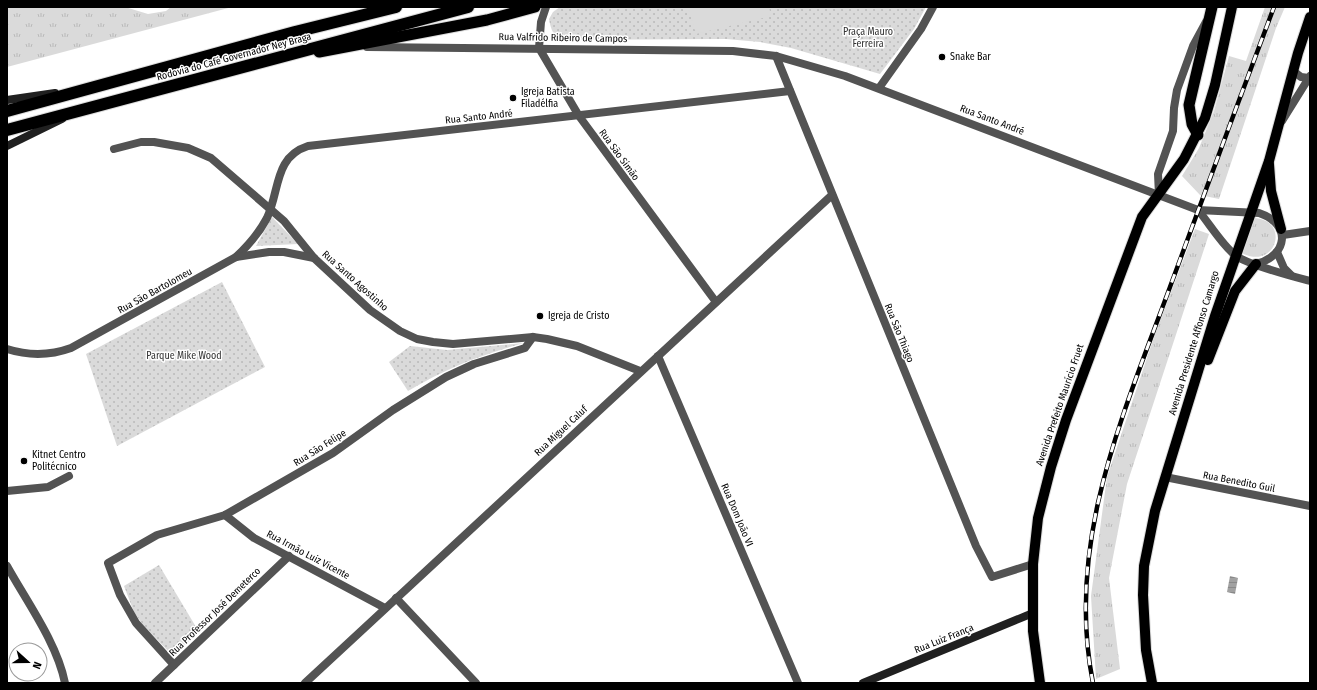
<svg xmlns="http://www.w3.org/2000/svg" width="1317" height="690" font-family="'Fira Sans Condensed',sans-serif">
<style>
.grass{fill:url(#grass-tufts)}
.park{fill:url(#park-dots)}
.garden{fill:#dadada}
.water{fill:url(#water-rules)}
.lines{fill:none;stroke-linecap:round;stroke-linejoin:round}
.primary-casing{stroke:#dbdbdb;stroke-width:12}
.trunk-casing{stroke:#dbdbdb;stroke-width:13}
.motorway-casing{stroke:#dbdbdb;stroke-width:14}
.minor{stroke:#535353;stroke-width:8}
.tertiary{stroke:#535353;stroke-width:8}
.secondary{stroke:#202020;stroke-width:8}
.primary{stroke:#000;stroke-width:10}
.trunk{stroke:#000;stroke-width:11}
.motorway{stroke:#000;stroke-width:12}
.rail-casing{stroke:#000;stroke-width:4.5}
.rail{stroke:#fff;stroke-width:3;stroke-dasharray:9;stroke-linecap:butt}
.poi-dot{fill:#000;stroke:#fff;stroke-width:1.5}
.labels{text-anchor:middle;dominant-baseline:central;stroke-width:3;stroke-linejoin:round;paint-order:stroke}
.park-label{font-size:10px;fill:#313131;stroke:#fff}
.street-label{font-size:10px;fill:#000;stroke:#fff}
.poi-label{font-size:10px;fill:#000;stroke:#fff;text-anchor:start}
</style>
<defs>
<pattern id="grass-tufts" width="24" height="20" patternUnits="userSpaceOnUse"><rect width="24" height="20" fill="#dadada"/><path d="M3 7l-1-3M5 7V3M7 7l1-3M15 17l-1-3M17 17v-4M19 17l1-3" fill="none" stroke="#b9b9b9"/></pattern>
<pattern id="park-dots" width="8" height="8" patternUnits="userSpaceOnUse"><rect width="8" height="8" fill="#dadada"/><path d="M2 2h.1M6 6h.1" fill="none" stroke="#b9b9b9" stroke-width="1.8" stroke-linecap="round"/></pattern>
<pattern id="water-rules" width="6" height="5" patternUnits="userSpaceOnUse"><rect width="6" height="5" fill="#a1a1a1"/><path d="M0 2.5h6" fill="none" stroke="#898989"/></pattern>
</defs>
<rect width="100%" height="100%" fill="#fff"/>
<g class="grass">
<path d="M7 7H125L148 14 166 11 171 7H232L7 67Z"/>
<path d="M1265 7H1285L1276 28 1219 199 1200 195 1182 176 1199 148 1214 111 1229 56 1246 61Z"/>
<path d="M1253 218C1292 219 1276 273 1240 252Z"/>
<path d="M1195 229 1209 234 1127 484 1109 578 1120 669 1096 679 1091 596 1107 477 1155 334Z"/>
</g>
<g class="park">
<path d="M560 7H926L914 29 880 74 791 48 760 42 726 39 563 40C553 36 551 30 549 19L553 12Z"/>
<path d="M272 217 298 244 256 246Z"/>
<path d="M222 282 265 367 117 446 86 354Z"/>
<path d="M524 343C480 355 447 368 408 391L389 362 410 346 447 350Z"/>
<path d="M159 565 199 632 173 656 143 625 134 612 124 586Z"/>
</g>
<path class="garden" d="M688 7H769L771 16 696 34Z"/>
<path class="water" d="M1230 576 1238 578 1235 594 1227 592Z"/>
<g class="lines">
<defs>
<g id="primary">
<path d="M1269 164 1271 191 1281 229"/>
<path d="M1208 360 1235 291 1256 264"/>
<path d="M1040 683 1033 631V564L1038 518 1051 467 1066 420 1142 217 1184 159 1205 118 1215 85 1232 7"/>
<path d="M1152 683 1146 650 1143 595 1144 566 1155 511 1215 316 1269 161 1298 53 1310 17"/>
</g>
<g id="trunk">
<path d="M319 52 487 20 535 7"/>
<path d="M1198 135 1192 124 1189 105 1212 7"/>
</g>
<g id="motorway">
<path d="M7 111 295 32 396 7"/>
<path d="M7 130 468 7"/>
</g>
</defs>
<use href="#primary" class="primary-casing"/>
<use href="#trunk" class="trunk-casing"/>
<use href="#motorway" class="motorway-casing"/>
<g class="minor">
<path d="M539 48 579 116 716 302"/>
<path d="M776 56 976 546 992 577 1033 564"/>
<path d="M1293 71 1301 77 1309 78"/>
<path d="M879 88 921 29 933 7"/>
<path d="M1282 121 1310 76"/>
<path d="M114 149 141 142H154L188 148 211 158 284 221 314 258 370 310 400 331 417 339 433 342 453 344 533 337 547 339 577 346 640 371"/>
<path d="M1159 195 1158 174 1173 131 1174 108 1177 90 1193 46 1206 22"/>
<path d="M1283 235 1310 231"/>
<path d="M236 257C249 245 259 233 267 218 280 190 274 157 308 146L790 91"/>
<path d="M7 349C29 356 49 356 71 348L236 257 269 252H284L314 258"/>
<path d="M658 356 798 683"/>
<path d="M1165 477 1310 506"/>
<path d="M7 491 48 487 69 476"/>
<path d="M225 515 254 538 385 608"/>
<path d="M7 566C27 602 57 643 65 683"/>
<path d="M396 598 476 683"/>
<path d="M174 665 136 623 120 595 108 563 157 535 225 515 333 453 393 410 446 377 474 364 525 348 533 337"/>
<path d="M155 683 289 556"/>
<path d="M305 683 832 195"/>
</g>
<g class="tertiary">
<path d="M367 47 733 51 776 56 845 76 1198 210 1259 213C1292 224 1288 256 1256 264"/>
<path d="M539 48 541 22 546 7"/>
<path d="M1198 210C1209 223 1222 245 1235 255 1245 264 1295 277 1310 281"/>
<path d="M1277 252 1284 268 1291 275"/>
</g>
<g class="secondary">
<path d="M7 100 55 93"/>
<path d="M7 146 62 119"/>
<path d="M863 683 1033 613"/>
</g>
<use href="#primary" class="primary"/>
<use href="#trunk" class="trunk"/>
<use href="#motorway" class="motorway"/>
<defs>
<path id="rail" d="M1093 683C1065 543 1123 415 1170 287 1204 194 1239 100 1274 7"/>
</defs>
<use href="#rail" class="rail-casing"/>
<use href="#rail" class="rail"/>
</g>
<g class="poi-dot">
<circle cx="942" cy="57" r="4"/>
<circle cx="513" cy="98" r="4"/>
<circle cx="540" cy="316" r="4"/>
<circle cx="24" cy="461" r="4"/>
</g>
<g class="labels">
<g class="park-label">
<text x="868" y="32">Praça Mauro<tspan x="868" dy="12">Ferreira</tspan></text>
<text x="184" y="356">Parque Mike Wood</text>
</g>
<g class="street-label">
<text transform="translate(563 38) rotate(1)">Rua Valfrido Ribeiro de Campos</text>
<text transform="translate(234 57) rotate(-15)">Rodovia do Café Governador Ney Braga</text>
<text transform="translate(479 117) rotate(-6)">Rua Santo André</text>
<text transform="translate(992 120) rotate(21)">Rua Santo André</text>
<text transform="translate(619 155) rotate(54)">Rua São Simão</text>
<text transform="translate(355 281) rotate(42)">Rua Santo Agostinho</text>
<text transform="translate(155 291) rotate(-29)">Rua São Bartolomeu</text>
<text transform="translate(899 333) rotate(68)">Rua São Thiago</text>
<text transform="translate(1194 343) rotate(-73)">Avenida Presidente Affonso Camargo</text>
<text transform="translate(1060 405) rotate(-71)">Avenida Prefeito Maurício Fruet</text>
<text transform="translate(561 431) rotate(-43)">Rua Miguel Caluf</text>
<text transform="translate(320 448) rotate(-32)">Rua São Felipe</text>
<text transform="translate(1239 482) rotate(11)">Rua Benedito Guil</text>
<text transform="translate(737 515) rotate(67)">Rua Dom João VI</text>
<text transform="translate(308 555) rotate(28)">Rua Irmão Luiz Vicente</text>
<text transform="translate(215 612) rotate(-44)">Rua Professor José Demeterco</text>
<text transform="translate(944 639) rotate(-22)">Rua Luiz França</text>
</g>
<g class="poi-label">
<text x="950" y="57">Snake Bar</text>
<text x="521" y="92">Igreja Batista<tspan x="521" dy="12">Filadélfia</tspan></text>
<text x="548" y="316">Igreja de Cristo</text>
<text x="32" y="455">Kitnet Centro<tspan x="32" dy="12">Politécnico</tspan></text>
</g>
</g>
<rect width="1317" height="690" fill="none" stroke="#000000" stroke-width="16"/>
<g transform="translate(28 662) rotate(111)"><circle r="19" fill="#ffffff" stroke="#999999"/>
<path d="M0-3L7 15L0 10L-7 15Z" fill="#000000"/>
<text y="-6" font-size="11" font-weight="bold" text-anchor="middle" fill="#000000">N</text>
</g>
</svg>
